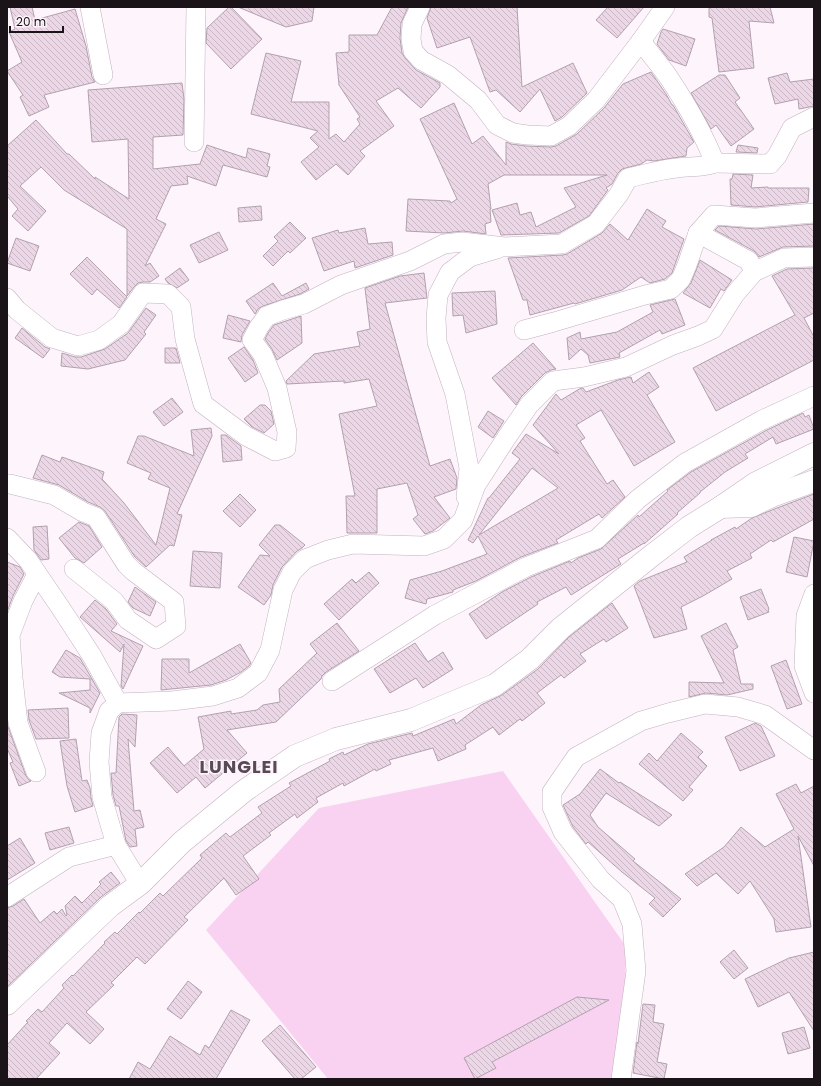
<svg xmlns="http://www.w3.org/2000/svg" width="821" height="1086" font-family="Poppins,sans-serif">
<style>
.grass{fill:#fad2f1}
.building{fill:url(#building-back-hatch);stroke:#b3a0af;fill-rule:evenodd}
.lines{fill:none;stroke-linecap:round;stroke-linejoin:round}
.minor-casing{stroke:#c4b1c0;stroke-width:20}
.secondary-casing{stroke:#c4b1c0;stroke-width:23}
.primary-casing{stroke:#c4b1c0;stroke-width:23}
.minor{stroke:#fff;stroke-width:19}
.secondary{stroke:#fff;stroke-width:22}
.primary{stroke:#fff;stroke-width:22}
.labels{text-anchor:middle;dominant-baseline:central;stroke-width:3;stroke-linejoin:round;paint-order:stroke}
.district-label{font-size:18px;font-weight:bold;letter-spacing:1px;fill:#5a4a57;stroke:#fdf5fb}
</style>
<defs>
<pattern id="building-back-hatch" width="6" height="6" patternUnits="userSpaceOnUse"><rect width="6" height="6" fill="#ecd7e7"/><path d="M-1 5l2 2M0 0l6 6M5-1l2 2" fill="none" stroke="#cab8c6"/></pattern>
</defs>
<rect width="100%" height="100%" fill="#fdf5fb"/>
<path class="grass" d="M503 771 625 945 626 1017 615 1079H328L206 930 319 808Z"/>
<g class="building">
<path d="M10 7H32L35 20 75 9 86 46 92 77 95 82 44 95 49 107 29 116 20 97 23 95 7 71 22 62 9 32 15 29Z"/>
<path d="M229 7H231L262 39 231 69 206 43 207 28Z"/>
<path d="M238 7H314L312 21 286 27Z"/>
<path d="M392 7H408L401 23 400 38 402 53 405 58 416 70 440 83V87L421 108 398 88 376 101 394 126 360 151 365 156 348 175 336 164 316 180 301 162 319 147 310 138 318 131 251 114 266 53 301 61 291 102H329V139L336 134 344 142 360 124 357 119 360 117 339 85 336 53 349 52V35H377Z"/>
<path d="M431 7H517L522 87 573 63 587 93 562 117 555 121 540 89 520 112 496 90 490 92 470 37 437 48 427 18Z"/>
<path d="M608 7H644L617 38 596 20Z"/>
<path d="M709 7H770L774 23 749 21 754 68 719 72 712 18 709 17Z"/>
<path d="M663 29 695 39 686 66 669 60 657 44 661 32Z"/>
<path d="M651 72 666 94 672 105H673L694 142 687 148 686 156 654 161 647 160 641 164 622 169 618 173 612 184 606 188 608 190 589 216 559 233 501 235 492 210 517 203 520 215 531 212 536 227 576 207 564 188 607 175H504L488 184 491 209H490L491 222 485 224 486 234 463 231 444 233 406 231 408 199 450 201 451 203 457 199 420 119 454 103 472 144 483 136 506 165V142L511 144 526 146 551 147 556 146 577 134 604 108 623 84Z"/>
<path d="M787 73 790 82 814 79V106L799 109 798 99 775 104 768 78Z"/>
<path d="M719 75H725L740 98 735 102 754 129 731 146 716 125 711 129 691 93Z"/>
<path d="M182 83 184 99 183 135 153 137V169L200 164 207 145 246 158 248 148 270 154 267 166 270 167 267 177 223 165 216 186 187 176 188 184 171 186 156 219 166 224 145 266 150 263 159 276 150 282H143L138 283 134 287 127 296V229L64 190 41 167 20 186 46 211 28 231 12 216 18 209 8 197 7 198V146L36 120 67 154H69L95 179V177L129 199 128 139 92 142 88 90Z"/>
<path d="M738 145 758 148 757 153 736 152Z"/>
<path d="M733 174 753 175 751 188 768 187V188H809L808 202 755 207 731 205 730 179H732Z"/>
<path d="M261 206 262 220 239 222 238 208Z"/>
<path d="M647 209 666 221 662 227 684 239 672 273 665 279 650 283 641 277 622 290 575 304 574 303 530 315 527 300H523L508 258 563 255 567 254 602 233 610 224 628 240Z"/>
<path d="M290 222 306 238 290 253 288 251 273 266 263 256 278 241 274 237Z"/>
<path d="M814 224V246L783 247 759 257 754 251 715 230 719 226 756 229Z"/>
<path d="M365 228 368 244 392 242 393 255 355 268 354 261 324 271 312 238 338 230 339 233Z"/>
<path d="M219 232 228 250 199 263 190 245Z"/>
<path d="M16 238 39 246 30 271 7 263Z"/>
<path d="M87 257 127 297 119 308 97 289 92 295 70 274Z"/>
<path d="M700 260 732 280 724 291 721 289 710 308 683 293 691 283Z"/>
<path d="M180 268 189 280 177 288 168 283 165 279Z"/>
<path d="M814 268V313L804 318 814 337V360L716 411 693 368 795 315 772 276 787 269Z"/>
<path d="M424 273 427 298 385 303 430 466 450 459 457 478 456 489 434 497 450 518 433 531 425 534 413 519 418 515 407 483 377 489V533H347L346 496H355L339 414 377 406 369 379 344 383V381L287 384 286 381 314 354 360 346 357 332 370 329 365 288 400 276Z"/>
<path d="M273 283 282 296 306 283 309 289 300 294 263 306 258 309 255 314 246 301Z"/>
<path d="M495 291 497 324 466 333 463 315 453 316 452 293Z"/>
<path d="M675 299 685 325 662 334 660 330 619 353 620 357 590 363 588 355 581 349 569 360 567 338 580 332 581 339 617 332 653 312 650 305Z"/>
<path d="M146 308 156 315 144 332 146 334 125 360 88 369 61 366 62 353 75 357H81L105 349 128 333Z"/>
<path d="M228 315 250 321 242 335 241 342 223 338Z"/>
<path d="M301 316 302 343 277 360 272 349 265 339 268 333 274 325Z"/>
<path d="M22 328 45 347 50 349 43 358 15 338Z"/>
<path d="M533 343 556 369 551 370 545 373 521 397 516 405 492 378Z"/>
<path d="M244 347 253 360 258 373 245 382 228 358Z"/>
<path d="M165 348H176L180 363H165Z"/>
<path d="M649 372 659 387 647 395 675 442 634 466 601 410 576 425 585 438 580 441 607 484 613 480 625 497 602 518 599 514 556 540 558 543 521 557 476 581 453 590V592L427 599 426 604 405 598 410 580 442 571 487 554 478 536 473 543 468 540 488 498H489L520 459 512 453 526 434 559 454 533 425 556 394 561 400 581 388H583L586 392 618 380 631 377 633 383ZM532 468 558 488 479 535Z"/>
<path d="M172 398 183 412 164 426 153 412Z"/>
<path d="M260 405H265L271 411 274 424 264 433 252 427 244 419Z"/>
<path d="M488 411 504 421 493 438 478 427Z"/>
<path d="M803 413 805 417 809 415 814 429 776 444 773 437 745 454 748 458 725 472 700 492V493L677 513 678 514 644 544V543L618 559 621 564 571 595 566 587 537 602 538 604 486 639 469 614 502 592 531 577 570 561 571 563 578 558 601 549 638 515 639 517 668 491 667 490 691 472 767 430Z"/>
<path d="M211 428 212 436 177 514 182 515 174 546 170 545 146 567 135 557 105 511 100 507 88 502 59 485 33 478 42 455 60 462 62 457 104 472 102 479 124 503 156 545 170 488 148 479 151 473 127 463 138 436H144L194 456 191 430Z"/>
<path d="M221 435H226L241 446 242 460 223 462Z"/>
<path d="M240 494 256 510 240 527 223 511Z"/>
<path d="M814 494V519L773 542 771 540 750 554 752 558 727 571 732 579 703 596 681 607 687 629 654 638 634 586 640 581 687 562 684 557 712 540H711L735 527 736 529 752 518 777 508Z"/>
<path d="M79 522 89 526 102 547 84 563 75 558 59 538Z"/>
<path d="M275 525H280L305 545 302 548 297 551 282 567 273 585 271 595 264 605 238 587 260 555 270 556 259 545Z"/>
<path d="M47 526 49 559 41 560 34 550 33 527Z"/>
<path d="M794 537 814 541 807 577 786 572Z"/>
<path d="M193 551 222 553 220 588 190 586Z"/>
<path d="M7 562 20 567 24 574 13 596 7 612Z"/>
<path d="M369 572 379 583 339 620 324 604 352 579 356 583Z"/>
<path d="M135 587 156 602 150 616 133 608 128 602Z"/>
<path d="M761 589 769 609 768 610 769 612 748 620 740 597Z"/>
<path d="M95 600 106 609 117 624 111 631 143 646 123 689 121 686 124 644 120 652 80 617Z"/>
<path d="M612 603 628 628 606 642 604 639 580 654 586 661 564 678 561 675 537 693 545 703 522 721 520 719 499 735 493 727 465 745 466 749 438 761 433 748 389 760 391 764 376 771 375 769 344 786 343 783 316 798 318 802 297 818 295 814 269 833 271 835 243 856 259 879 236 895 224 878 184 917 188 920 145 964 137 957 111 983 114 985 86 1012 104 1029 90 1044 67 1023 49 1043 60 1053 36 1079H7V1045L28 1022 26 1021 38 1009 42 1012 64 988 62 985 72 975 73 976 105 943 104 942 115 932 117 934 139 912 140 913 160 893 163 896 202 858 200 855 226 833 230 837 262 813 258 807 291 786 289 783 330 761 329 759 343 752 344 755 368 744 412 733 413 736 454 719 456 724 481 705 502 695 538 669 569 637Z"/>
<path d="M337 623 359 651 326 672 322 676 321 679 276 722 227 730 247 753 205 788 196 777 177 793 150 763 168 747 184 766 204 749 198 717 231 711V714L257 710 263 705 280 702 279 689 317 653 310 644Z"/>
<path d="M726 623 738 647 733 650 741 684H753V689L727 695 706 693 689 697V682L724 683 701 636Z"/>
<path d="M415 643 428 662 443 652 453 669 423 688 416 678 390 693 374 669Z"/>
<path d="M240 644 251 663 249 666 241 672 226 680 211 685 161 690 162 659H189V673Z"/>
<path d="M66 650 80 658 100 693 90 713V708L59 693 90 690V679L60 677 52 672Z"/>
<path d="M786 660 802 704 787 709 771 666Z"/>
<path d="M68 708 69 738 36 739 29 720 28 710Z"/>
<path d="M122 714 137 715 135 747 128 739 134 811 140 810 144 827 135 829 137 846 130 847 126 841 119 806H116L113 795 111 773H116L119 717Z"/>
<path d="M755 723 761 726 775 756 740 771 725 737Z"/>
<path d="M7 724 26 776 29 780 31 781 19 786 10 763 13 762 7 748Z"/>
<path d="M681 733 703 752 698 757 707 766 689 787 693 790 683 801 639 764 649 753 657 761Z"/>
<path d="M76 739 82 781 87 780 90 788 91 798 93 806 75 812 67 786 60 741Z"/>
<path d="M600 769 619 783 620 782 672 815 659 826 606 793 590 815 598 827 635 859 633 861 666 887 681 899 663 917 649 904 655 898 622 872 588 842 586 844 573 827 563 805 580 794Z"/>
<path d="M796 784 801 793 814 786V866L798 836 811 927 776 932 774 919 750 881 738 894 716 873 697 886 685 874 724 847 741 827 765 847 794 829 776 794Z"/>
<path d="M69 827 74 843 50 850 45 833Z"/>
<path d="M20 838 35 863 7 880V846Z"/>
<path d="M111 872 120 883 101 897 7 987V908L13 906 24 899 40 923 54 911 57 914 62 909 66 916 67 915 65 906 75 896 82 903 101 884 99 882Z"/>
<path d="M734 950 748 968 734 979 720 962Z"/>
<path d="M814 952V1031L789 992 758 1007 745 979 789 958Z"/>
<path d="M188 981 202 992 181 1019 167 1009Z"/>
<path d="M577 997 609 1000 492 1062 496 1068 475 1079 464 1058Z"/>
<path d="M643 1004 655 1005 653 1022 664 1024 657 1062 667 1064 664 1079 633 1073 637 1042 638 1044Z"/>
<path d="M231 1010 250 1020 216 1079H129L138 1062 150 1069 170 1036 200 1055 205 1045 209 1048Z"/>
<path d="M280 1025 316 1067 301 1079H295L262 1041Z"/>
<path d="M804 1027 810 1048 788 1054 782 1033Z"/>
</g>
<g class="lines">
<defs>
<g id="minor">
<path d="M90 7 103 75"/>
<path d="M420 7 412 24 411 39 413 51 421 60 448 75 478 100 497 125 513 133 527 135 551 136 569 126 596 100 641 41 665 7"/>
<path d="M194 142 196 7"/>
<path d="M715 163 770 164 777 156 792 128 814 117"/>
<path d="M698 233 749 261 754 272"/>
<path d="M7 298 17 310 52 338 78 346 99 340 121 324 143 293 168 294 181 307 185 339 203 404 246 436 275 451 286 448 287 432 277 388 263 355 252 340 259 327 267 316 283 310 304 304 341 285 410 261 444 244 462 242 505 247 562 244 596 224 619 194 628 178C645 174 659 170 677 168 690 166 703 168 715 163 703 133 687 105 669 78 661 66 650 54 641 41"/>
<path d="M524 330 554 322 645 295 671 289 681 279 687 265 698 233 714 215 755 218 814 213"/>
<path d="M7 484H10L54 495 83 512 96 517 126 564 133 571 174 602 176 626 156 639 128 620 114 601 74 569"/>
<path d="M466 497 469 468 455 394 437 342 436 318 438 295 450 272 470 257 497 249"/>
<path d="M7 538 28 560 62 610 92 656 118 703"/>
<path d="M814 594 806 616 804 666 814 693"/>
<path d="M332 681 435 615 526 567 597 539 638 499 685 463 762 420 814 396"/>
<path d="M36 772 18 723 13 678 10 635 23 601 37 574"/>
<path d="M116 845 102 797 99 762 101 733 109 711 118 703 172 701 213 696 238 688 258 673 270 650 283 590 292 572 305 559 328 550 353 544 424 546 444 539 463 520 476 485 507 437 529 405 553 381 584 377 626 367 673 345 698 336 713 329 735 294 754 272 784 258 814 257"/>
<path d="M7 897 69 857 116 845 140 884"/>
<path d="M621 1079 636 971 632 924 622 899 601 880 563 832 552 807V792L576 757 641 721 668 713 705 704 738 707 765 715 814 750"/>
</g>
<path id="secondary" d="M721 507 751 506 772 496 814 481"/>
<path id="primary" d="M7 1004 110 906 140 884 182 842 244 791 295 756 336 739 411 720 495 685 530 659 561 628 650 557 689 527 721 507 756 483 814 454"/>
</defs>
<use href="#minor" class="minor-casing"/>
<use href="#secondary" class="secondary-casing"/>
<use href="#primary" class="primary-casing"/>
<use href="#minor" class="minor"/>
<use href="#secondary" class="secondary"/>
<use href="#primary" class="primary"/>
</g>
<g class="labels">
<g class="district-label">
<text x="239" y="766">LUNGLEI</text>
</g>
</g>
<rect width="821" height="1086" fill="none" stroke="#1a1419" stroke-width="16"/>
<path d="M10 26v6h53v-6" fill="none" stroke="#1a1419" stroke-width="2"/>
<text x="16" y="26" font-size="12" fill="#1a1419" stroke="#fdf5fb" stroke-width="3" paint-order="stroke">20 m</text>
</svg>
